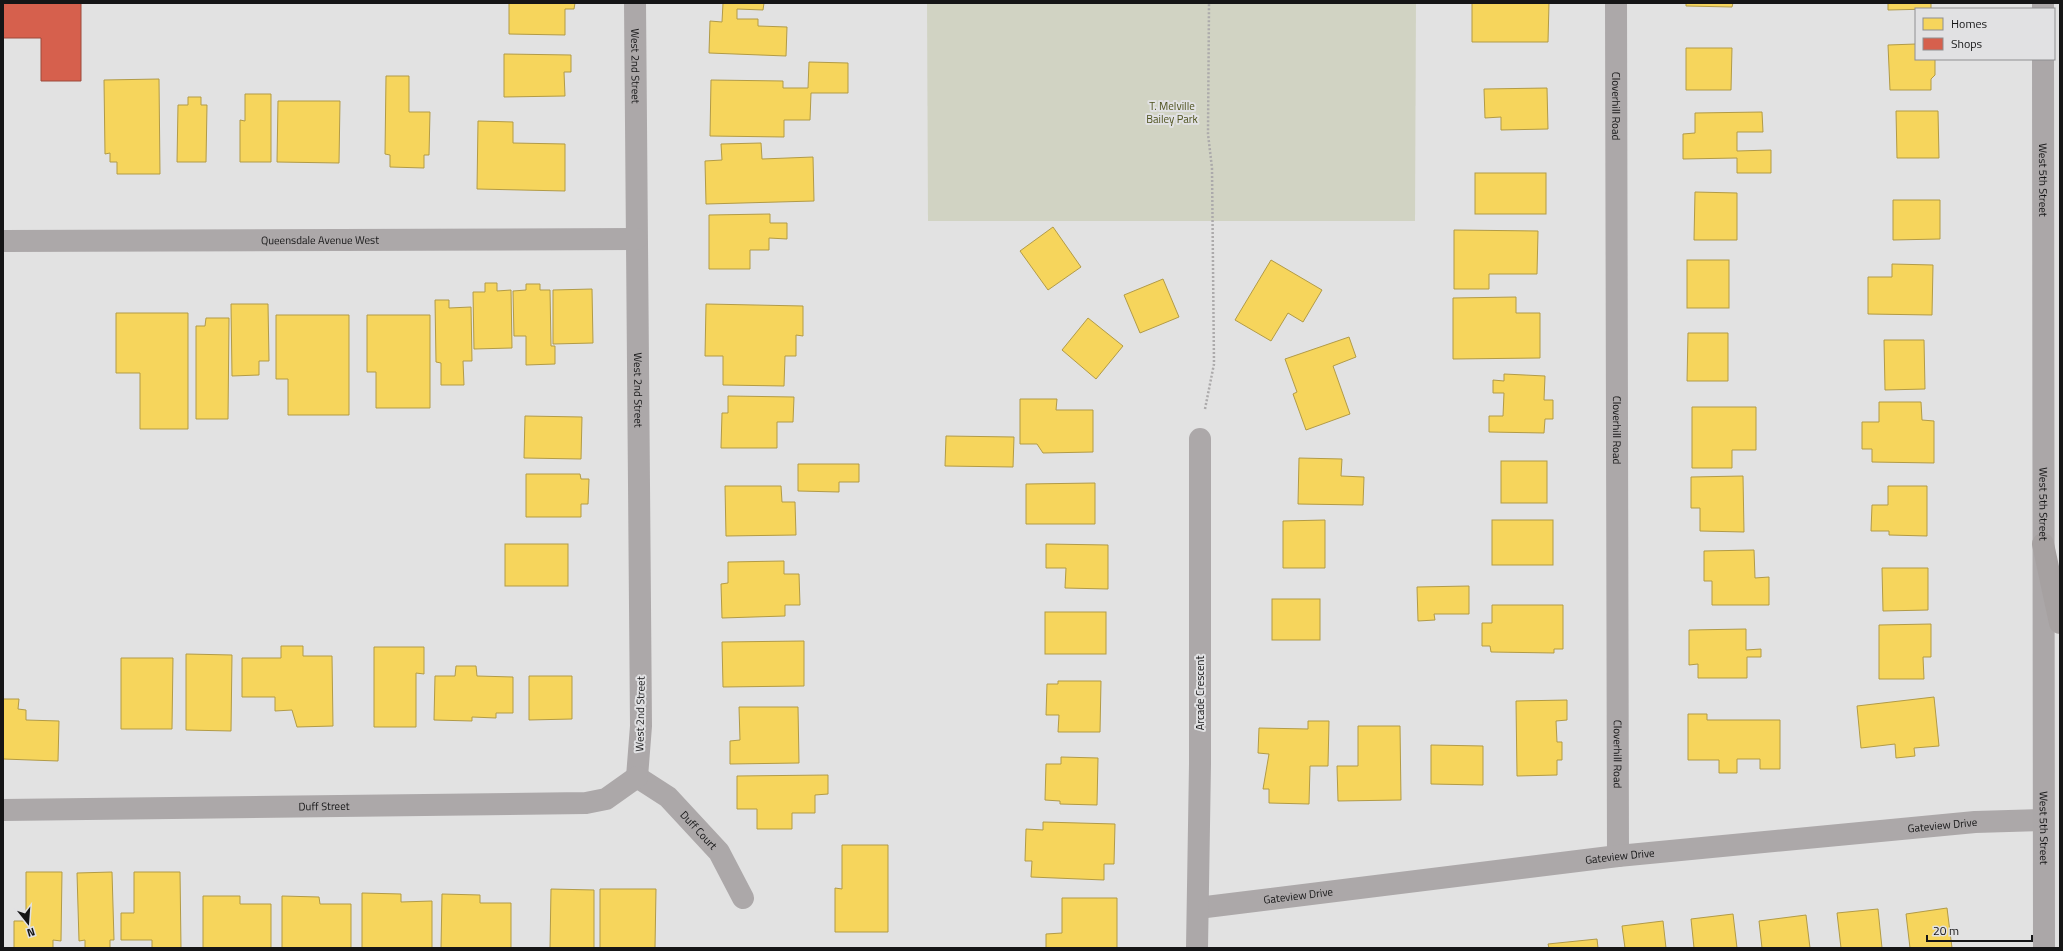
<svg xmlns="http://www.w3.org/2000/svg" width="2063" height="951" font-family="'Titillium Web',sans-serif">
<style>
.green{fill:#d1d3c3}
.homes{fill:#f6d55c;stroke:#b29b47}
.shops{fill:#d6604d;stroke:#9c4a3c}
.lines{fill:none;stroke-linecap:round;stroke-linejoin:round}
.path{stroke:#acaaab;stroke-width:2.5;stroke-dasharray:2 2;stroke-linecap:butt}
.street{stroke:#aca8a9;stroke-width:22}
.secondary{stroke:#aba7a8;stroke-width:22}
.primary{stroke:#a6a1a1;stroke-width:22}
.labels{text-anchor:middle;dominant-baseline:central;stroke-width:4;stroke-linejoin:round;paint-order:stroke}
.street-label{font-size:11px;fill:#151516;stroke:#e1e1e3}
.park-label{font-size:11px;fill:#4e521e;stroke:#e1e1e3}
</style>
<rect width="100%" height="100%" fill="#e2e2e2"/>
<path class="green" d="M927 3H1416L1415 221H928Z"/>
<g class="homes">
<path d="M509 3H575L574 9H565V35L509 34Z"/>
<path d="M723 3H764L763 10 737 9V19H758V26L787 27 786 56 709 53 710 21 722 22Z"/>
<path d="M1472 3H1549L1548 42H1472Z"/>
<path d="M1686 3H1733L1732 7 1686 6Z"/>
<path d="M1888 3H1931V9L1888 10Z"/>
<path d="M1916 44V59H1935V75L1931 79V90H1890L1888 45Z"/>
<path d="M1686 48H1732L1731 90H1686Z"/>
<path d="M504 54 571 55V72H564L565 96 504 97Z"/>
<path d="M809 62 848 63V93H811L810 120H784V137L710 136 711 80 783 81V88H808Z"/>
<path d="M386 76H409V112H430L429 155H424V168L390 167V155L385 154Z"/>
<path d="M159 79 160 174H117V162H110V153L105 154 104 80Z"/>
<path d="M1547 88 1548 129 1501 130V117L1485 118 1484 89Z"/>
<path d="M245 94H271V162H240V120L245 121Z"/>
<path d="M188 97H201V105H207L206 162H177L178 105H188Z"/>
<path d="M278 101H340L339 163 277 162Z"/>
<path d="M1896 111H1938L1939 158H1897Z"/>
<path d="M1762 112 1763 132H1737V151L1771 150V173H1737V158L1683 159V134L1695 133V113Z"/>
<path d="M478 121 513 122V143L565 144V191L477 189Z"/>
<path d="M761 143 762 159 813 157 814 201 706 204 705 161 722 160 721 144Z"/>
<rect x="1475" y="173" width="71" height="41"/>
<path d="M1695 192 1737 193V240H1694Z"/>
<path d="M1893 200H1940V239L1893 240Z"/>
<path d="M770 214V223H787V239L769 238V250H750V269H709V215Z"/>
<path d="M1053 227 1081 267 1048 290 1020 251Z"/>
<path d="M1454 230 1538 231 1537 274H1489V289H1454Z"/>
<path d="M1271 260 1322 290 1303 322 1288 313 1271 341 1235 320Z"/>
<rect x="1687" y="260" width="42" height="48"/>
<path d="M1892 264 1933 265 1932 315 1868 314V277H1892Z"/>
<path d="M1163 279 1179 317 1140 333 1124 295Z"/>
<path d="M485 283H497V291L511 290 512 348 474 349 473 292H485Z"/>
<path d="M526 284H540V290H550L551 346H555V364L526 365V336H514L513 291 526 290Z"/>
<path d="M592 289 593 343 553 344V290Z"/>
<path d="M1516 297V313H1540V358L1453 359V298Z"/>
<path d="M435 300H449V308L471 307 472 361H463L464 385H441V363L436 362Z"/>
<path d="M231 304H268L269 361H259V375L232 376Z"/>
<path d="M706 304 803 306V336L796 335V356H785L784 386 723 385V356H705Z"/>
<path d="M116 313H188V429H140V373H116Z"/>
<path d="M276 315H349V415H288V379H276Z"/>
<path d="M367 315H430V408H376V372H367Z"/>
<path d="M206 318H229L228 419H196V326H205Z"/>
<path d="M1088 318 1123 346 1096 379 1062 350Z"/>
<path d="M1688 333H1728V381H1687Z"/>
<path d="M1349 337 1356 357 1333 366 1350 414 1306 430 1293 394 1297 392 1285 359Z"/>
<path d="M1884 340H1924L1925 389 1885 390Z"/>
<path d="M1504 374 1545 376 1544 400H1553V419H1545L1544 433 1489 432V416H1503L1504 393H1493V380L1504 381Z"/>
<path d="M728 396 794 397 793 422H777V448H721L722 413H728Z"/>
<path d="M1020 399H1057L1056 410H1093V452L1043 453 1037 444H1020Z"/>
<path d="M1879 402H1921L1922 420 1934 421V463L1872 462V449H1862V422H1879Z"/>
<path d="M1692 407H1756V450H1732V468H1692Z"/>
<path d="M525 416 582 417 581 459 524 458Z"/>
<path d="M946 436 1014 437 1013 467 945 466Z"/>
<path d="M1299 458 1342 459 1341 476 1364 477 1363 505 1298 504Z"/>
<rect x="1501" y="461" width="46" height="42"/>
<path d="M798 464H859V482H839V492L798 491Z"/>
<path d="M526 474H580L581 479H589L588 504H581V517H526Z"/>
<path d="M1743 476 1744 532 1700 531V508H1691V477Z"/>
<path d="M1095 483V524H1026V484Z"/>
<path d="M725 486H781L782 502H795L796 535 726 536Z"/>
<path d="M1888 486H1927V536L1889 535V531H1871L1872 505H1888Z"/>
<path d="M1325 520V568H1283V521Z"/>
<rect x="1492" y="520" width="61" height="45"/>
<rect x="505" y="544" width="63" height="42"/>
<path d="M1046 544 1108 545V589L1065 588 1066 568H1046Z"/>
<path d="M1754 550 1755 578 1769 577V605H1712V581H1704V551Z"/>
<path d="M784 561V574H799L800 605H785V616L722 618 721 584 728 583V562Z"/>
<path d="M1882 568H1928V610L1883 611Z"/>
<path d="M1469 586V614H1434L1435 620 1418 621 1417 587Z"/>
<rect x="1272" y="599" width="48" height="41"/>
<path d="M1492 605H1563V649H1554V653L1491 652 1490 646H1482V623H1492Z"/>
<rect x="1045" y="612" width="61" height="42"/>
<path d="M1931 624V657H1923L1924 679H1879V625Z"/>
<path d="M1746 629V650L1761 649V657H1747V678H1698V664L1689 665V630Z"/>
<path d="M804 641V686L723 687 722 642Z"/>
<path d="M281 646H303V656H332L333 726 297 727 292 710 275 711V697H242V658H281Z"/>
<path d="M374 647H424V674L416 673V727H374Z"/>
<path d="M186 654 232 655 231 731 186 730Z"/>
<path d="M121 658H173L172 729H121Z"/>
<path d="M456 666H476L477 676 513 677V713H496V718L472 717V721L434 720 435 676H455Z"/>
<path d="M529 676H572V719L529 720Z"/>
<path d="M1058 681H1101L1100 732H1058L1059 715H1046L1047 684H1058Z"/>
<path d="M1934 697 1939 746 1914 748 1915 756 1896 758 1895 744 1861 748 1857 706Z"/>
<path d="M3 699H19L18 709 26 710V720L59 721 58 761 3 759Z"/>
<path d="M1567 700V720L1556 721 1557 742H1562V760H1557V775L1517 776 1516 701Z"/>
<path d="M739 707H798L799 763 730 764V741L740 740Z"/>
<path d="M1688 714H1707V720H1780V769H1760V759H1737V773H1719V760H1688Z"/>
<path d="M1308 721H1329L1328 766H1310L1309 804 1269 803V789H1263L1269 754 1258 753 1259 728 1308 729Z"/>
<path d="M1358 726H1400L1401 800 1338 801 1337 766H1358Z"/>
<path d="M1431 745 1483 746V785L1431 784Z"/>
<path d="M1061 757 1098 758 1097 805 1060 804V801L1045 800 1046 764H1061Z"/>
<path d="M828 775V794L815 795V813H792V829H757V809H737V776Z"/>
<path d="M1043 822 1115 824 1114 864H1104V880L1031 877 1032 861H1025L1026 829 1043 830Z"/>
<path d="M842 845H888V932H835V888L842 889Z"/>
<path d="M26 872H62L61 941 53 940V948H14V921H26Z"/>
<path d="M112 872 114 940H110V948H85V940L79 941 77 873Z"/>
<path d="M134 872H180L181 948H152V940H121V913H134Z"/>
<path d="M551 889 594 890V948H550Z"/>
<path d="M600 889H656L655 948H600Z"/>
<path d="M362 893 401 894V902L432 901V948H362Z"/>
<path d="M442 894 480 895V903H511V948H441Z"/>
<path d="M203 896H240V904H271V948H203Z"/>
<path d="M282 896 319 897 320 904H351V948H282Z"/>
<path d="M1062 898H1117V948H1046V934L1062 933Z"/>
<path d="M1947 908 1952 948H1910L1906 914Z"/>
<path d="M1878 909 1882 948H1841L1837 913Z"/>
<path d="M1733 914 1737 948H1694L1691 919Z"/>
<path d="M1806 915 1810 948H1762L1759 921Z"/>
<path d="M1663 921 1666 948H1625L1622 926Z"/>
<path d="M1597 939 1598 948H1549L1548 944Z"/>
</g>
<path class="shops" d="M3 3H81V81H41V38H3Z"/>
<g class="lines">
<path class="path" d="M1205 409 1214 364 1212 168 1208 134 1209 3"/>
<g class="street">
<path id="s1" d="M635 3 641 726 637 777"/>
<path id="s2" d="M1616 3 1618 856"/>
<path id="s3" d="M3 241 636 239"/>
<path id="s4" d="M637 777 668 797 719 852 743 898"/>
<path id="s5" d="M3 810 586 803 606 799 637 777"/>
<path id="s6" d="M1198 908 1618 856 1975 822 2043 820"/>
<path d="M1197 948 1200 764V439"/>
</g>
<g class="secondary">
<path d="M2043 9V3"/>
<path id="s7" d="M2043 59 2044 948"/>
</g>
<path class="primary" d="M2043 544 2060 623"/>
</g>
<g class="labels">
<g class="street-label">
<text stroke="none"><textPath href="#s1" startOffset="63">West 2nd Street</textPath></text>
<text stroke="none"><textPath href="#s2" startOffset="103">Cloverhill Road</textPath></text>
<text stroke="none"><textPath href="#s7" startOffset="121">West 5th Street</textPath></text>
<text stroke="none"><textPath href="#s3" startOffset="317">Queensdale Avenue West</textPath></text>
<text stroke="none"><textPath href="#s1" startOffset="387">West 2nd Street</textPath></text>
<text stroke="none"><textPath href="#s2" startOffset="427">Cloverhill Road</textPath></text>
<text stroke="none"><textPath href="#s7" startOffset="445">West 5th Street</textPath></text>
<text transform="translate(1200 693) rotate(-90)">Arcade Crescent</text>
<text transform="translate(640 714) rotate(-89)">West 2nd Street</text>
<text stroke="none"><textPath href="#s2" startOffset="751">Cloverhill Road</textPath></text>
<text stroke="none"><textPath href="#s5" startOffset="321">Duff Street</textPath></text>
<text stroke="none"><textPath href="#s6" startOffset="749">Gateview Drive</textPath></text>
<text stroke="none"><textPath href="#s7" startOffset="769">West 5th Street</textPath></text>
<text stroke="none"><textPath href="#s4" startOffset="82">Duff Court</textPath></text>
<text stroke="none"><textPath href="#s6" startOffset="425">Gateview Drive</textPath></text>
<text stroke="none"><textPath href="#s6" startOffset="101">Gateview Drive</textPath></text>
</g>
<g class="park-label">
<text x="1172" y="106">T. Melville<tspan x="1172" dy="13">Bailey Park</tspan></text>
</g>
</g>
<rect width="2063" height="951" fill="none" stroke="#151516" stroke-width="8"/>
<rect x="1915" y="8" width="140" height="52" fill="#e1e1e3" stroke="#8f8f91"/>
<rect x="1923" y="18" width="20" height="12" fill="#f6d55c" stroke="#8f8f91"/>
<text x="1951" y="28" font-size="12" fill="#151516">Homes</text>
<rect x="1923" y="38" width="20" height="12" fill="#d6604d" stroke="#8f8f91"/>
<text x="1951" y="48" font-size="12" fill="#151516">Shops</text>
<g transform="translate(28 923) rotate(163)" stroke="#e1e1e3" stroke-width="3" paint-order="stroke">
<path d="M0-3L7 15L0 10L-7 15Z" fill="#151516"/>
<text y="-6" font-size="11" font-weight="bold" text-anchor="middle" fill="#151516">N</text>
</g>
<path d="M1927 935v6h105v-6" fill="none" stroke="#151516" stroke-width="2"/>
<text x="1933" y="935" font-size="12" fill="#151516" stroke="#e1e1e3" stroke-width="3" paint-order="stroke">20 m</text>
</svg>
